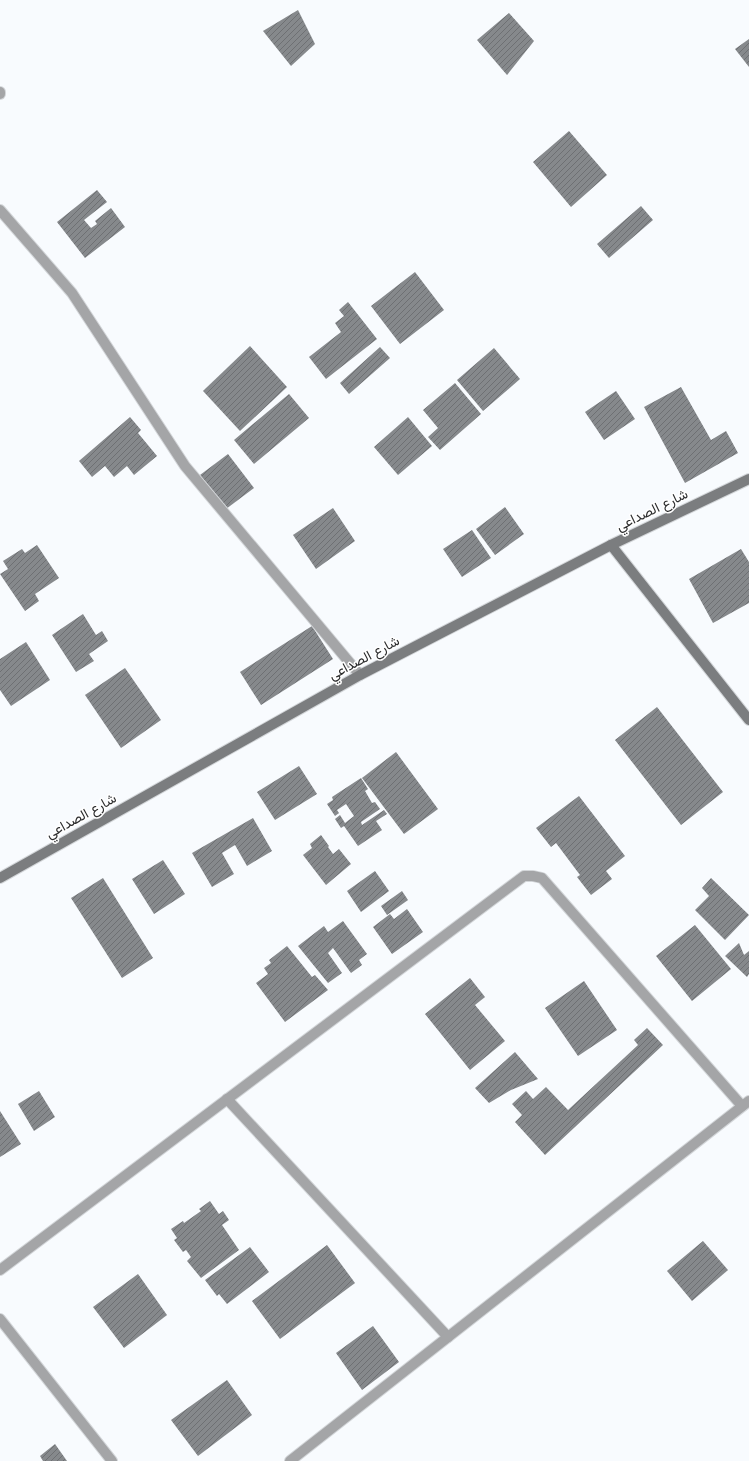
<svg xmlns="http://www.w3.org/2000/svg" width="749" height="1461" font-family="'Times New Roman',Vazirmatn,serif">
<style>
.building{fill:url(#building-hatch)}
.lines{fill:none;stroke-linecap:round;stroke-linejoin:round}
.street-casing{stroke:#d3d6d9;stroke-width:12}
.secondary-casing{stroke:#d3d6d9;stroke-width:12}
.street{stroke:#a4a5a7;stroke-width:10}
.secondary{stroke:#7b7d7f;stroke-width:10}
.labels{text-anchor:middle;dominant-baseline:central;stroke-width:3;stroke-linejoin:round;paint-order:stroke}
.street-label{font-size:14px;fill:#2c2d2e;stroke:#fff}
</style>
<defs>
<pattern id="building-hatch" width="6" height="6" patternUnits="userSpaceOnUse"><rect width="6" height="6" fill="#86898c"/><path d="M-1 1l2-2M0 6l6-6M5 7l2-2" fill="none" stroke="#6e7073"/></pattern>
</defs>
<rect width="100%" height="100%" fill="#f8fbfe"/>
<g class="building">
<path d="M298 10 315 44 291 66 263 31Z"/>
<path d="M509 13 534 41 507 75 477 40Z"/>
<path d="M749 39V67L735 49Z"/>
<path d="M569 131 607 175 571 207 533 162Z"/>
<path d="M97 190 107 202 84 220 91 228 97 224 95 221 111 208 125 227 85 258 57 222Z"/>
<path d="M641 206 653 220 609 258 597 244Z"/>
<path d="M415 272 444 310 400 344 371 306Z"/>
<path d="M348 302 377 339 326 379 309 357 341 332 335 323 344 316 339 310Z"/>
<path d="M250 346 287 387 240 431 203 391Z"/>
<path d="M380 347 390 358 349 394 340 383Z"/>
<path d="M494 348 520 379 483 411 457 380Z"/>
<path d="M455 383 481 414 440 450 428 437 438 428 423 410Z"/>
<path d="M681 387 711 440 726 431 738 453 685 483 644 407Z"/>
<path d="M616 391 635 419 604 440 585 412Z"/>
<path d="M289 394 309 418 254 464 234 440Z"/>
<path d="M130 417 141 430 138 433 157 456 134 475 127 466 114 477 105 466 92 477 79 461Z"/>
<path d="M408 417 432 446 398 475 374 447Z"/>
<path d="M228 454 254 488 226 509 200 475Z"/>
<path d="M505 507 524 534 495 555 476 529Z"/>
<path d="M333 508 355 541 316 569 293 535Z"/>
<path d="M472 530 491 558 462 577 443 549Z"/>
<path d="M37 545 59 578 35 594 39 601 25 611 0 574 8 569 3 561 22 549 25 553Z"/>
<path d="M741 549 749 562V603L713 623 689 579Z"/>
<path d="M83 614 96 635 102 631 108 641 89 654 94 661 76 672 52 635Z"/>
<path d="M312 626 333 659 261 705 240 672Z"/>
<path d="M26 642 50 680 11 706 0 690V659Z"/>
<path d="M125 668 161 720 121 748 85 695Z"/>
<path d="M657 707 723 792 681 825 615 740Z"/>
<path d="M396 752 438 809 404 834 362 778Z"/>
<path d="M299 766 317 794 275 820 257 792Z"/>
<path d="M361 778 368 789 365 791 372 803 375 802 380 809 361 822 362 825 384 810 387 814 376 821 382 830 358 846 344 826 341 828 335 819 340 815 345 823 354 816 346 804 337 810 339 813 335 816 327 804 333 800 332 797Z"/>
<path d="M579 796 625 856 606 871 612 879 591 895 577 877 580 875 556 843 551 847 536 828Z"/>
<path d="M253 818 272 851 247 866 235 845 222 853 234 874 212 887 192 853Z"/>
<path d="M321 835 329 846 328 847 333 854 339 849 351 864 326 885 303 855 312 848 310 844Z"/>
<path d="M163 860 185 894 154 914 132 879Z"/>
<path d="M375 871 389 891 361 912 347 891Z"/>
<path d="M103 878 153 958 122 978 71 898Z"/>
<path d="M711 878 749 915 725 940 695 910 709 896 702 888Z"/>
<path d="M402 891 408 900 387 915 381 906Z"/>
<path d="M407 909 423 932 392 954 373 927 390 914 394 919Z"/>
<path d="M343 921 367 954 359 960 362 965 351 973 333 948 328 953 342 973 328 983 298 946 324 926 328 932Z"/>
<path d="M695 925 731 969 692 1001 656 956Z"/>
<path d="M739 943 744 955 749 951V974L747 977 725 956Z"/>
<path d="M287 946 312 977 315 975 328 990 285 1022 256 983 268 974 264 968 271 963 269 960Z"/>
<path d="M470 978 485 997 475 1005 505 1041 470 1070 425 1014Z"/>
<path d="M584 981 617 1030 578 1056 545 1008Z"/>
<path d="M647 1028 663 1045 545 1155 515 1122 522 1115 512 1104 526 1091 533 1099 546 1087 568 1110 638 1045 634 1040Z"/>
<path d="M515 1052 538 1079 511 1090 489 1103 475 1088Z"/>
<path d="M39 1091 55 1117 34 1131 18 1104Z"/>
<path d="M0 1111 21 1144 0 1157Z"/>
<path d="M210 1201 219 1214 223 1211 229 1220 222 1225 239 1250 201 1278 187 1261 191 1257 186 1250 183 1252 174 1240 177 1238 171 1229 183 1221 184 1223 201 1211 199 1209Z"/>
<path d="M703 1241 728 1270 692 1301 667 1271Z"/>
<path d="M327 1245 355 1283 280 1339 252 1301Z"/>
<path d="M250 1247 269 1272 227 1304 219 1294 217 1296 205 1280Z"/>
<path d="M138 1274 167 1315 124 1348 93 1307Z"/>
<path d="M373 1326 399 1362 362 1390 336 1353Z"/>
<path d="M227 1380 252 1415 198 1456 171 1420Z"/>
<path d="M55 1444 67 1461H43L40 1456Z"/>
</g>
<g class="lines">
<defs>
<g id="street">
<path d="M0 92V94"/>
<path d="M0 210 72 293 185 466 360 675"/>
<path d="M227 1099 448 1337"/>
<path d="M0 1270 524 876H533L542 878 742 1106"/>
<path d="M0 1319 112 1461"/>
<path d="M290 1461 749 1101"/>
</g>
<g id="secondary">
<path d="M611 545 749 720"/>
<path d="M0 878 360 675 611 545 749 479"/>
</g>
</defs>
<use href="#street" class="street-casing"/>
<use href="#secondary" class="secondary-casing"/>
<use href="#street" class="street"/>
<use href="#secondary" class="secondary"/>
</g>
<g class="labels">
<g class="street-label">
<text transform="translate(652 510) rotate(-26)">شارع الصداعي</text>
<text transform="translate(364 658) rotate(-28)">شارع الصداعي</text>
<text transform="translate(81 816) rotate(-29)">شارع الصداعي</text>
</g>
</g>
</svg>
